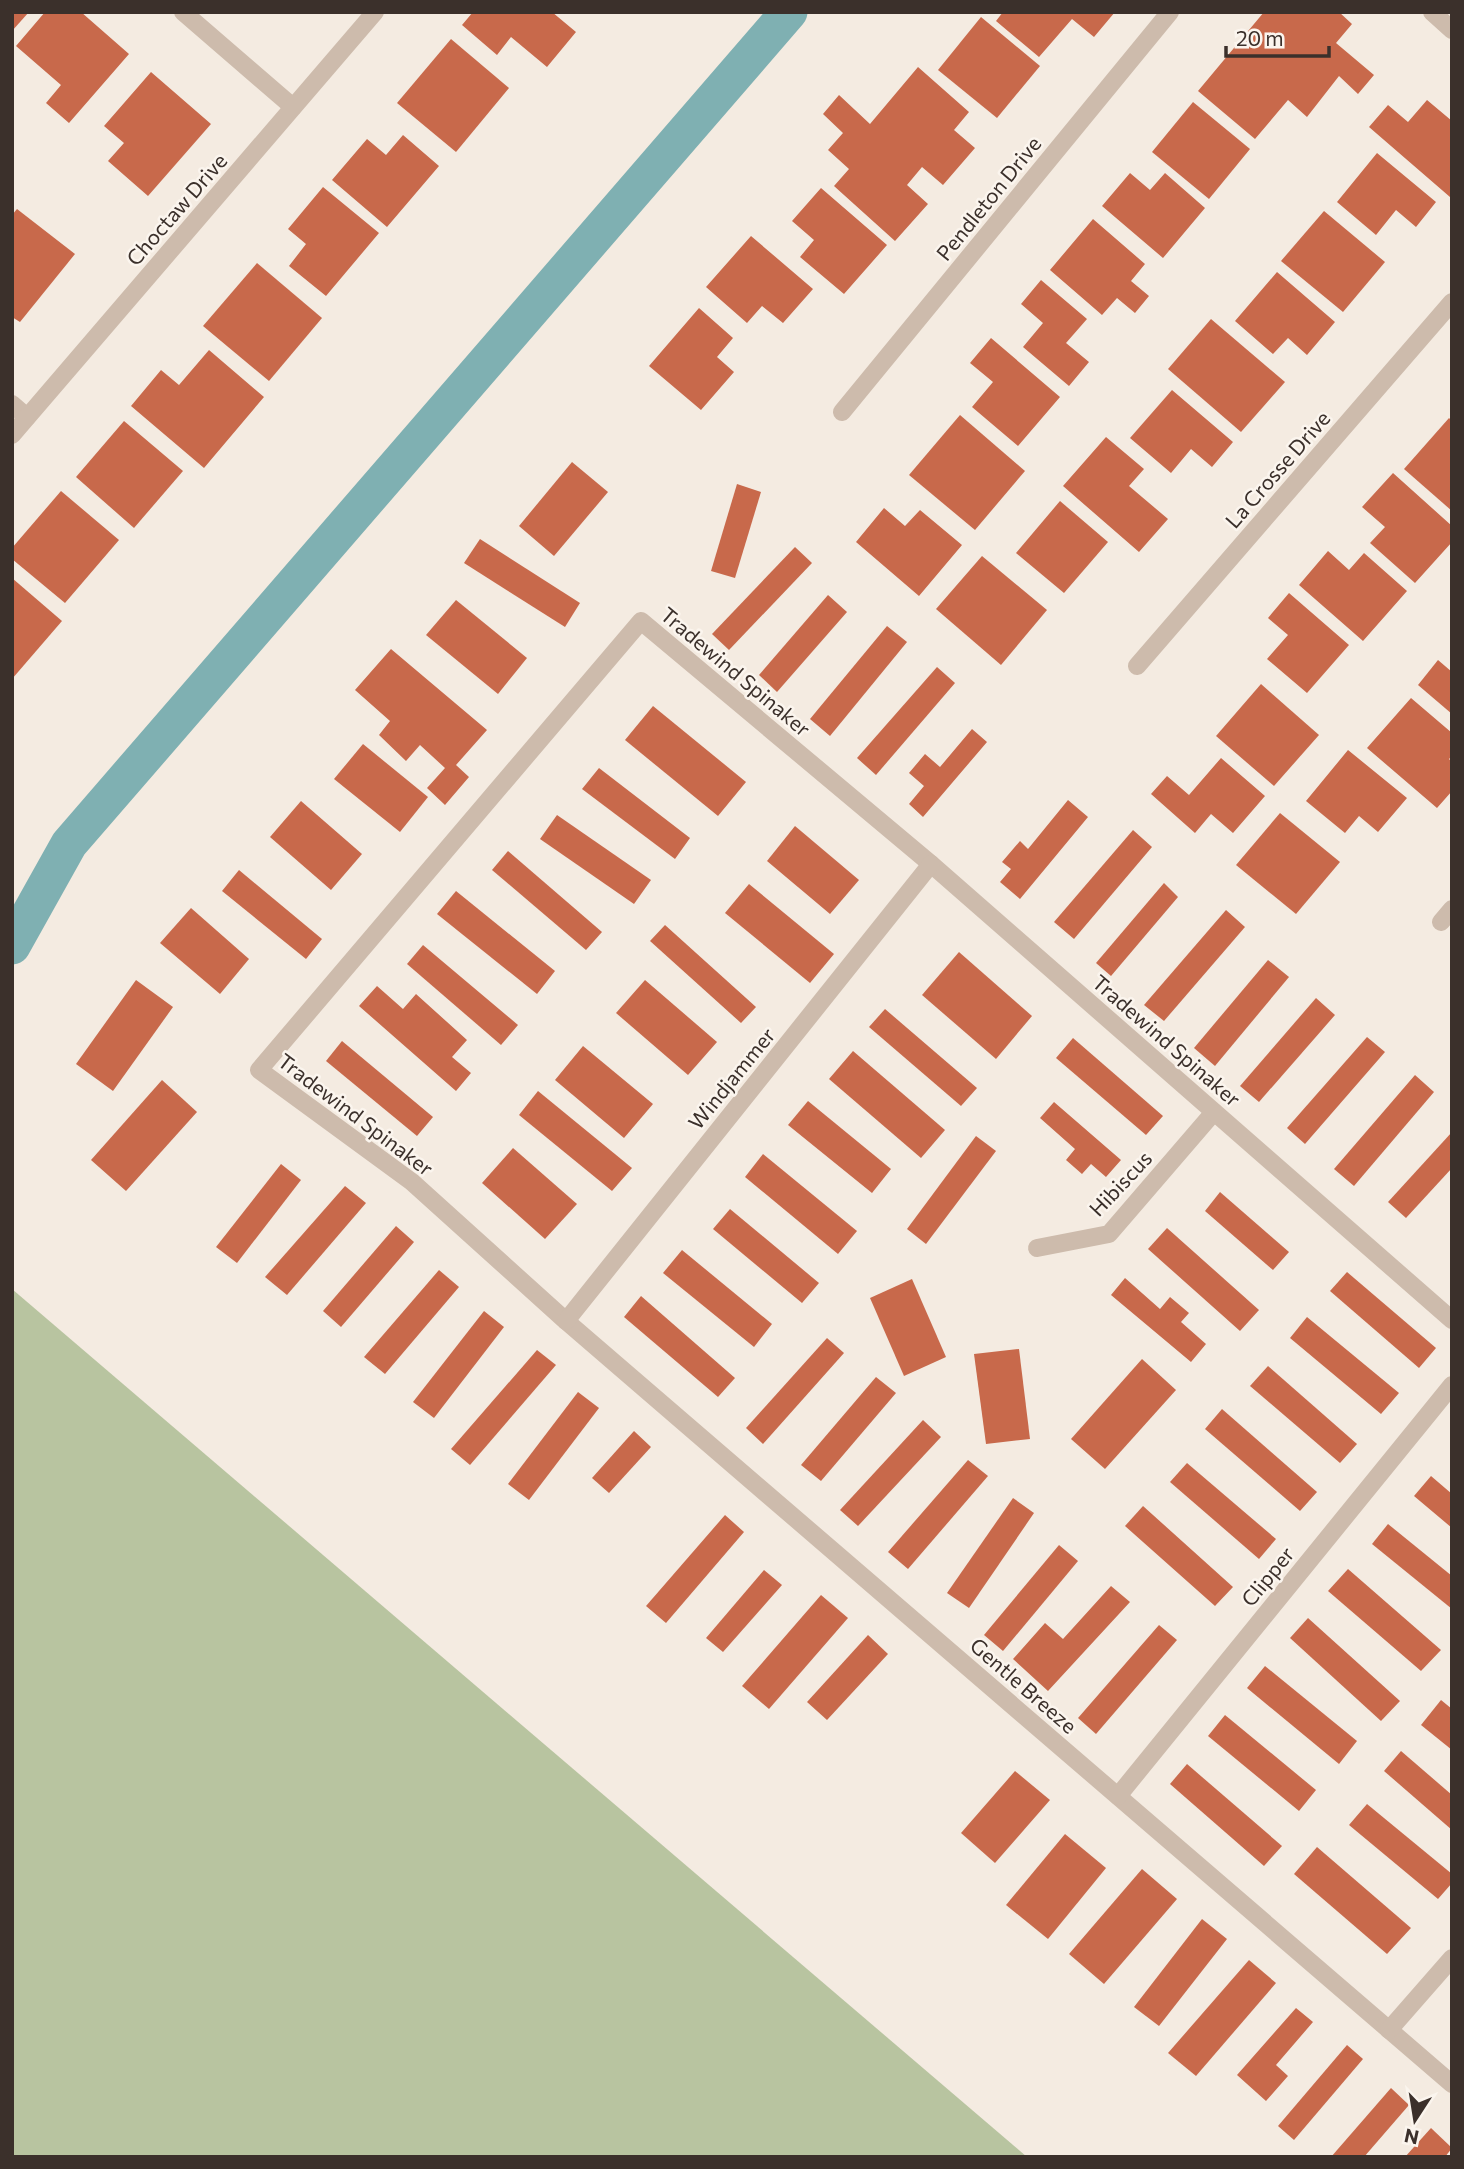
<svg xmlns="http://www.w3.org/2000/svg" width="1464" height="2169" font-family="Commissioner,sans-serif">
<style>
.green{fill:#b8c4a0}
.lines{fill:none;stroke-linecap:round;stroke-linejoin:round}
.canal{stroke:#7fb0b2;stroke-width:37}
.building{fill:#c8694b}
.minor{stroke:#cdbbac;stroke-width:18}
.labels{text-anchor:middle;dominant-baseline:central;stroke-width:5;stroke-linejoin:round;paint-order:stroke}
.street-label{font-size:21px;fill:#3b302b;stroke:#fbf5ee}
</style>
<rect width="100%" height="100%" fill="#f4ebe1"/>
<path class="green" d="M12 1289 1027 2157H12Z"/>
<g class="lines">
<path class="canal" d="M12 946 69 844 789 12"/>
</g>
<g class="building">
<path d="M12 12H29L12 31Z"/>
<path d="M45 12H81L129 54 69 123 46 103 61 85 16 46Z"/>
<path d="M473 12H552L576 32 547 67 511 37 497 55 462 25Z"/>
<path d="M1003 12H1115L1094 37 1072 19 1039 57 996 21Z"/>
<path d="M1264 12H1339L1352 24 1336 43 1374 75 1358 94 1339 76 1307 117 1288 100 1255 139 1198 91Z"/>
<path d="M981 17 1040 66 997 118 938 70Z"/>
<path d="M451 39 509 88 456 152 397 103Z"/>
<path d="M918 67 969 112 954 130 975 148 943 185 922 167 907 185 928 204 895 241 834 186 849 169 828 150 843 133 823 114 839 95 870 124Z"/>
<path d="M151 72 211 124 148 196 108 161 124 143 104 126Z"/>
<path d="M1427 100 1452 121 1450 197 1369 127 1388 105 1408 122Z"/>
<path d="M1193 102 1250 149 1209 199 1152 152Z"/>
<path d="M403 135 439 166 387 227 332 180 367 139 386 155Z"/>
<path d="M1377 153 1436 202 1416 227 1396 210 1376 235 1337 202Z"/>
<path d="M1130 173 1150 190 1165 173 1205 208 1163 258 1102 206Z"/>
<path d="M323 187 379 233 326 296 289 266 306 244 288 229Z"/>
<path d="M821 188 887 245 844 294 800 257 814 240 792 221Z"/>
<path d="M17 209 75 254 20 322 12 317V215Z"/>
<path d="M1324 211 1385 262 1343 312 1281 261Z"/>
<path d="M1093 219 1145 264 1131 281 1149 296 1135 313 1117 298 1102 315 1050 270Z"/>
<path d="M751 236 813 289 783 323 762 306 747 323 706 287Z"/>
<path d="M257 263 322 318 269 381 203 326Z"/>
<path d="M1277 272 1335 322 1307 355 1288 338 1273 354 1235 321Z"/>
<path d="M1041 280 1087 319 1066 343 1089 362 1069 386 1023 347 1043 323 1021 304Z"/>
<path d="M699 308 733 338 717 357 734 372 701 410 649 366Z"/>
<path d="M1211 319 1285 382 1241 432 1168 369Z"/>
<path d="M991 338 1060 397 1018 446 972 407 993 382 970 363Z"/>
<path d="M209 350 264 397 204 468 131 406 161 370 179 385Z"/>
<path d="M1172 390 1233 442 1212 467 1191 449 1171 473 1130 438Z"/>
<path d="M960 415 1025 471 975 530 909 475Z"/>
<path d="M1449 418 1452 421V511L1404 469Z"/>
<path d="M124 421 183 471 134 528 76 477Z"/>
<path d="M1106 437 1144 469 1129 486 1168 519 1139 552 1063 486Z"/>
<path d="M572 462 608 492 554 556 519 526Z"/>
<path d="M1393 473 1452 526V542L1415 583 1370 543 1385 527 1362 507Z"/>
<path d="M737 484 761 492 735 578 711 571Z"/>
<path d="M61 491 119 540 65 603 12 559V548Z"/>
<path d="M1060 501 1108 542 1064 593 1016 553Z"/>
<path d="M884 508 905 526 920 510 962 545 919 596 856 542Z"/>
<path d="M480 539 580 603 565 627 464 563Z"/>
<path d="M795 547 812 563 729 650 712 634Z"/>
<path d="M1328 551 1349 570 1364 553 1407 591 1363 641 1299 585Z"/>
<path d="M982 556 1047 610 1001 665 936 609Z"/>
<path d="M12 578 62 621 12 679Z"/>
<path d="M1289 593 1349 645 1307 693 1267 659 1288 635 1268 618Z"/>
<path d="M828 595 847 612 777 692 759 675Z"/>
<path d="M456 600 527 658 498 694 426 635Z"/>
<path d="M887 626 907 642 830 736 810 719Z"/>
<path d="M391 649 487 730 456 765 469 777 445 805 427 788 445 768 420 745 406 761 379 735 390 721 355 690Z"/>
<path d="M1438 660 1452 672V714L1418 685Z"/>
<path d="M937 667 955 683 876 775 857 758Z"/>
<path d="M1261 684 1319 735 1274 786 1216 736Z"/>
<path d="M1411 698 1452 733V756L1449 759 1452 762V791L1437 808 1367 748Z"/>
<path d="M653 706 746 782 718 816 625 740Z"/>
<path d="M972 729 987 742 923 817 909 804 924 786 909 773 925 754 940 767Z"/>
<path d="M363 744 428 797 400 832 334 779Z"/>
<path d="M1348 750 1407 798 1378 832 1359 816 1345 833 1306 801Z"/>
<path d="M1221 758 1265 796 1233 833 1211 814 1195 833 1151 794 1167 776 1189 795Z"/>
<path d="M599 768 690 838 675 859 582 789Z"/>
<path d="M1068 800 1088 817 1020 899 1000 882 1011 869 1002 862 1020 841 1028 849Z"/>
<path d="M301 801 362 854 331 890 270 837Z"/>
<path d="M1280 813 1340 862 1296 914 1236 865Z"/>
<path d="M557 815 651 880 634 904 540 839Z"/>
<path d="M795 826 859 880 830 914 767 861Z"/>
<path d="M1133 830 1152 847 1074 939 1054 922Z"/>
<path d="M508 851 602 932 586 950 492 870Z"/>
<path d="M239 870 322 939 306 959 222 891Z"/>
<path d="M1164 883 1178 897 1111 976 1096 963Z"/>
<path d="M749 884 834 954 810 983 725 913Z"/>
<path d="M456 891 555 971 537 994 437 914Z"/>
<path d="M191 908 249 959 220 994 160 943Z"/>
<path d="M1226 910 1245 927 1164 1021 1144 1005Z"/>
<path d="M665 925 756 1007 741 1023 650 941Z"/>
<path d="M423 945 518 1025 501 1045 407 964Z"/>
<path d="M959 952 1032 1016 996 1059 922 995Z"/>
<path d="M1268 960 1289 977 1215 1066 1194 1048Z"/>
<path d="M136 980 173 1007 113 1091 76 1064Z"/>
<path d="M645 980 717 1042 688 1075 616 1013Z"/>
<path d="M377 986 403 1009 416 994 467 1040 452 1057 471 1073 456 1091 359 1006Z"/>
<path d="M1316 998 1335 1015 1259 1102 1240 1086Z"/>
<path d="M885 1009 977 1088 961 1106 869 1027Z"/>
<path d="M1367 1037 1385 1052 1305 1144 1287 1128Z"/>
<path d="M1073 1038 1163 1116 1146 1135 1056 1058Z"/>
<path d="M342 1041 433 1117 417 1136 326 1061Z"/>
<path d="M583 1046 653 1104 624 1138 555 1080Z"/>
<path d="M853 1051 945 1130 921 1158 829 1079Z"/>
<path d="M1415 1075 1434 1092 1354 1186 1334 1169Z"/>
<path d="M162 1080 197 1112 126 1191 91 1160Z"/>
<path d="M538 1091 632 1168 612 1191 519 1115Z"/>
<path d="M808 1101 891 1169 872 1193 788 1125Z"/>
<path d="M1054 1102 1121 1160 1106 1177 1091 1164 1082 1174 1066 1160 1075 1149 1040 1118Z"/>
<path d="M1452 1132V1168L1406 1218 1388 1202Z"/>
<path d="M976 1136 996 1151 926 1244 907 1229Z"/>
<path d="M513 1148 577 1204 545 1239 482 1183Z"/>
<path d="M763 1154 857 1231 838 1254 745 1177Z"/>
<path d="M281 1164 301 1180 237 1263 216 1247Z"/>
<path d="M345 1186 366 1203 287 1295 265 1277Z"/>
<path d="M1220 1192 1289 1252 1273 1270 1205 1211Z"/>
<path d="M730 1209 819 1283 802 1303 713 1229Z"/>
<path d="M396 1226 414 1242 341 1327 323 1311Z"/>
<path d="M1167 1228 1259 1310 1240 1331 1148 1249Z"/>
<path d="M682 1250 772 1324 754 1347 663 1273Z"/>
<path d="M439 1270 459 1287 385 1374 364 1357Z"/>
<path d="M1347 1272 1436 1348 1419 1368 1330 1291Z"/>
<path d="M1125 1278 1160 1309 1170 1297 1189 1313 1181 1322 1206 1344 1191 1362 1111 1295Z"/>
<path d="M912 1279 946 1357 904 1376 870 1298Z"/>
<path d="M641 1296 735 1378 718 1397 624 1317Z"/>
<path d="M484 1311 504 1327 434 1418 413 1402Z"/>
<path d="M1307 1317 1399 1393 1381 1414 1290 1338Z"/>
<path d="M827 1338 844 1353 763 1444 746 1428Z"/>
<path d="M1019 1349 1030 1439 986 1444 974 1354Z"/>
<path d="M537 1350 556 1365 470 1465 451 1449Z"/>
<path d="M1142 1359 1176 1390 1105 1469 1071 1439Z"/>
<path d="M1268 1366 1357 1444 1340 1463 1250 1386Z"/>
<path d="M876 1377 896 1393 821 1481 801 1465Z"/>
<path d="M578 1392 599 1408 529 1500 508 1484Z"/>
<path d="M1222 1409 1317 1492 1300 1511 1205 1429Z"/>
<path d="M923 1420 941 1437 858 1526 840 1510Z"/>
<path d="M634 1431 651 1447 609 1493 592 1478Z"/>
<path d="M968 1460 988 1476 908 1569 888 1552Z"/>
<path d="M1187 1463 1276 1539 1259 1559 1170 1482Z"/>
<path d="M1431 1476 1452 1494V1528L1414 1496Z"/>
<path d="M1013 1498 1034 1513 969 1608 947 1593Z"/>
<path d="M1143 1506 1233 1587 1215 1606 1125 1526Z"/>
<path d="M725 1515 744 1532 666 1623 646 1606Z"/>
<path d="M1388 1524 1452 1576V1609L1372 1544Z"/>
<path d="M1059 1545 1078 1561 1003 1651 984 1635Z"/>
<path d="M1348 1569 1441 1650 1421 1671 1328 1591Z"/>
<path d="M764 1570 782 1585 723 1652 706 1638Z"/>
<path d="M1111 1586 1130 1602 1048 1691 1013 1659 1045 1623 1063 1639Z"/>
<path d="M821 1595 848 1618 769 1709 742 1686Z"/>
<path d="M1308 1618 1400 1701 1381 1721 1290 1638Z"/>
<path d="M1159 1625 1177 1640 1096 1734 1078 1718Z"/>
<path d="M868 1635 888 1654 827 1720 807 1702Z"/>
<path d="M1265 1666 1357 1741 1339 1764 1247 1688Z"/>
<path d="M1441 1700 1452 1709V1750L1421 1725Z"/>
<path d="M1225 1715 1316 1790 1299 1811 1208 1736Z"/>
<path d="M1401 1751 1452 1795V1830L1384 1771Z"/>
<path d="M1187 1764 1282 1846 1264 1866 1170 1784Z"/>
<path d="M1015 1771 1050 1800 995 1863 961 1833Z"/>
<path d="M1367 1804 1452 1874V1883L1438 1899 1349 1825Z"/>
<path d="M1065 1834 1106 1868 1048 1939 1006 1905Z"/>
<path d="M1317 1847 1411 1928 1387 1954 1294 1874Z"/>
<path d="M1142 1869 1177 1899 1104 1984 1069 1954Z"/>
<path d="M1202 1919 1227 1939 1159 2026 1134 2007Z"/>
<path d="M1249 1960 1276 1983 1196 2076 1168 2053Z"/>
<path d="M1296 2008 1313 2022 1276 2065 1288 2076 1266 2101 1237 2075Z"/>
<path d="M1347 2045 1363 2059 1294 2140 1278 2126Z"/>
<path d="M1391 2088 1409 2105 1364 2157H1331Z"/>
<path d="M1431 2128 1452 2148 1445 2157H1405Z"/>
</g>
<g class="lines">
<g class="minor">
<path d="M183 12 293 107"/>
<path d="M1432 12 1452 30"/>
<path d="M12 404 27 417"/>
<path d="M842 412 1170 12"/>
<path d="M12 435 375 12"/>
<path d="M1137 666 1452 302"/>
<path d="M1441 922 1452 909"/>
<path d="M1037 1248 1109 1234 1214 1112"/>
<path d="M1452 1320 931 864 641 621 259 1070 412 1182 566 1321 1452 2084"/>
<path d="M566 1321 931 864"/>
<path d="M1118 1796 1452 1385"/>
<path d="M1389 2030 1452 1958"/>
</g>
</g>
<g class="labels">
<g class="street-label">
<text transform="translate(988 198) rotate(-51)">Pendleton Drive</text>
<text transform="translate(176 209) rotate(-49)">Choctaw Drive</text>
<text transform="translate(1277 469) rotate(-49)">La Crosse Drive</text>
<text transform="translate(736 671) rotate(40)">Tradewind Spinaker</text>
<text transform="translate(1167 1040) rotate(41)">Tradewind Spinaker</text>
<text transform="translate(731 1078) rotate(-51)">Windjammer</text>
<text transform="translate(356 1114) rotate(37)">Tradewind Spinaker</text>
<text transform="translate(1120 1183) rotate(-47)">Hibiscus</text>
<text transform="translate(1267 1576) rotate(-51)">Clipper</text>
<text transform="translate(1024 1685) rotate(41)">Gentle Breeze</text>
</g>
</g>
<rect width="1464" height="2169" fill="none" stroke="#3b302b" stroke-width="28"/>
<g transform="translate(1415 2120) rotate(192)" stroke="#fbf5ee" stroke-width="5" paint-order="stroke">
<path d="M0-5L12 26L0 18L-12 26Z" fill="#3b302b"/>
<text y="-10" font-size="19" font-weight="bold" text-anchor="middle" fill="#3b302b">N</text>
</g>
<path d="M1226 46v10h103v-10" fill="none" stroke="#3b302b" stroke-width="3.5"/>
<text x="1236" y="46" font-size="21" fill="#3b302b" stroke="#fbf5ee" stroke-width="5" paint-order="stroke">20 m</text>
</svg>
